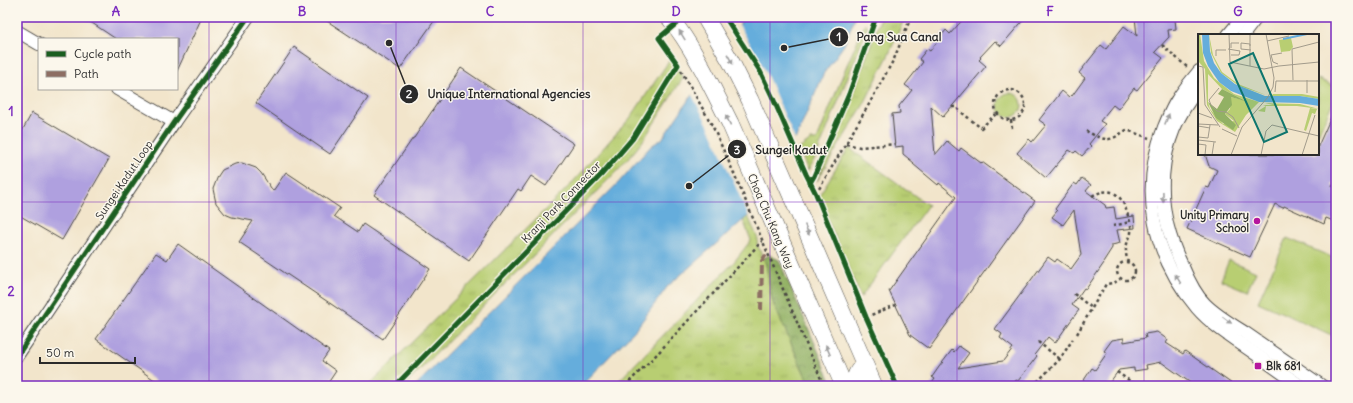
<svg xmlns="http://www.w3.org/2000/svg" width="1353" height="403" font-family="Delius,sans-serif">
<style>
.grass{fill:url(#grass-tufts);stroke:#727c4e}
.forest{fill:url(#forest-crowns);stroke:#5e6e48}
.green{fill:#b8ce72;stroke:#727c4e}
.water{fill:#65addc;stroke:#486c84}
.pier{fill:#f2e5cb}
.building{fill:#afa0df}
.lines{fill:none;stroke-linecap:round;stroke-linejoin:round}
.minor-casing{stroke:#494743;stroke-width:14}
.secondary-casing{stroke:#494743;stroke-width:18}
.path{stroke:#494743;stroke-width:2.5;stroke-dasharray:3 3;stroke-linecap:butt}
.minor{stroke:#fff;stroke-width:12}
.secondary{stroke:#fff;stroke-width:17}
.quiet{stroke:#8d6e63;stroke-width:4;stroke-dasharray:8 4;stroke-linecap:butt}
.cycleway-casing{stroke:#fbf7ec;stroke-width:8}
.cycleway{stroke:#1b5e20;stroke-width:5}
.oneway{fill:#a0a0a0}
.grid{fill:none;stroke:#7b2cbf;stroke-width:1;stroke-opacity:0.55}
.poi-dot{fill:#b5179e;stroke:#fbf7ec;stroke-width:1.5}
.labels{text-anchor:middle;dominant-baseline:central;stroke-width:3;stroke-linejoin:round;paint-order:stroke}
.street-label{font-size:11px;fill:#2b2b2b;stroke:#fbf7ec}
.poi-label{font-size:11px;font-weight:bold;fill:#2b2b2b;stroke:#fbf7ec;text-anchor:end}
.inset-river{fill:none;stroke:#65addc;stroke-width:2}
.inset-road{fill:none;stroke:#a29b8b;stroke-width:1}
.view{fill:#0f766e;fill-opacity:0.15;stroke:#0f766e;stroke-width:2}
.inset-edge{fill:none;stroke:#2b2b2b;stroke-width:2}
.leader{fill:none;stroke:#2b2b2b;stroke-width:1.5}
.callout-dot{fill:#2b2b2b;stroke:#fbf7ec;stroke-width:1.5}
.mark-label{font-size:12px;text-anchor:middle;font-weight:bold;fill:#fff}
.callout-label{font-size:12px;text-anchor:middle;font-weight:bold;fill:#2b2b2b;stroke:#fbf7ec;stroke-width:3;stroke-linejoin:round;paint-order:stroke}
.neatline{fill:none;stroke:#7b2cbf;stroke-width:1.5}
.grid-label{font-size:13px;text-anchor:middle;font-weight:bold;fill:#7b2cbf}
</style>
<defs>
<pattern id="grass-tufts" width="24" height="20" patternUnits="userSpaceOnUse"><rect width="24" height="20" fill="#b8ce72"/><path d="M3 7l-1-3M5 7V3M7 7l1-3M15 17l-1-3M17 17v-4M19 17l1-3" fill="none" stroke="#9eb163"/></pattern>
<pattern id="forest-crowns" width="20" height="18" patternUnits="userSpaceOnUse"><rect width="20" height="18" fill="#92b164"/><path d="M2 6a3 3 0 1 1 6 0M12 15a3 3 0 1 1 6 0" fill="none" stroke="#779053"/></pattern>
</defs>
<rect width="100%" height="100%" fill="#fbf7ec"/>
<filter id="ink" filterUnits="userSpaceOnUse"><feTurbulence type="fractalNoise" baseFrequency=".025" numOctaves="2"/><feDisplacementMap in="SourceGraphic" scale="8" xChannelSelector="R" yChannelSelector="G"/><feConvolveMatrix kernelMatrix="1 2 1 2 8 2 1 2 1" color-interpolation-filters="sRGB"/></filter>
<filter id="wash" filterUnits="userSpaceOnUse"><feTurbulence type="fractalNoise" baseFrequency=".012" numOctaves="4" result="noise"/><feDisplacementMap in="SourceGraphic" scale="16" xChannelSelector="R" yChannelSelector="G"/><feGaussianBlur stdDeviation="0.9" result="paint"/><feColorMatrix in="noise" values="0 0 0 0 0 0 0 0 0 0 0 0 0 0 0 0 0 1.4 0 .05"/><feComposite in="paint" operator="in"/></filter>
<g filter="url(#wash)">
<rect width="100%" height="100%" fill="#f2e5cb"/>
<g class="grass">
<path d="M881 17H905L888 56 864 104 817 181 852 96Z"/>
<path d="M865 24 868 26 818 152 808 171 799 149 811 140H817L846 67Z"/>
<path d="M671 58 683 78 642 142 628 159 608 180 404 386H368L571 184 631 117Z"/>
<path d="M849 148 928 205 861 297 818 197Z"/>
<path d="M748 216 758 239 757 244 766 264 772 300 810 386H670L668 382 657 386H614L734 262 751 240 743 220Z"/>
</g>
<path class="forest" d="M769 255 779 260 833 386H810L772 300 766 264 764 258Z"/>
<g class="green">
<path d="M1318 79 1336 87V95L1318 135Z"/>
<circle cx="1010" cy="105" r="12"/>
<path d="M1287 238 1336 259V337L1258 302Z"/>
<path d="M1229 260 1256 272 1247 291 1221 280Z"/>
</g>
<path class="water" d="M743 17H855L844 45 824 73 797 136 748 216 668 286 636 329 581 386H415L619 182 651 146 662 139 740 24Z"/>
<path class="pier" d="M738 23 764 68 796 142 749 217 709 127 691 93Z"/>
<g id="blocks">
<g class="building">
<path d="M83 17H202L177 71V39H116Z"/>
<path d="M321 17H437L400 69Z"/>
<path d="M965 17H1026L1001 46 995 41 980 57 981 58 979 60 986 66 943 117 931 106 935 155 947 141 959 151 961 148 981 163 982 162 1035 201 929 349 910 335 889 291 956 197 939 183 938 185 913 164 914 163 903 154V146L895 147 892 114 900 113 899 106 912 90 905 85 923 62 919 59 927 49 930 51 946 30 950 34Z"/>
<path d="M1135 17H1172V19H1175L1176 29 1168 30 1169 37 1155 52 1163 58 1137 90 1134 88 1118 109 1113 105 1100 121 1105 124 1089 144 1091 146 1082 156 1076 151 1074 153 1069 150 1046 178 1017 153 1029 139 1032 142 1046 125 1039 120 1062 91 1069 97 1071 95 1072 96 1085 78 1079 73 1101 45 1106 49 1124 26 1137 36Z"/>
<path d="M294 47 368 98 330 154 256 103Z"/>
<path d="M461 68 574 144 546 186 531 176 521 191 518 189 469 261 374 195 413 138H414Z"/>
<path d="M1336 106V177L1332 186 1336 188V222L1326 218 1324 224 1284 206 1283 208 1275 204 1250 257 1187 229 1206 187 1209 188 1217 170 1209 166 1205 154H1318V146Z"/>
<path d="M32 113 109 159 62 240 17 214V140Z"/>
<path d="M242 163 256 168 261 173 273 191 286 172 340 208 334 216 358 232 363 224 430 269 383 339 239 242 253 221 232 217 225 214 216 203 213 189 218 176 222 170 235 164Z"/>
<path d="M1082 178 1091 185 1086 191 1105 205 1106 208 1114 207 1116 219 1134 216 1135 228 1117 230 1120 243 1112 245V248L1103 262 1104 263 1086 289 1084 288 1072 305 1079 310 1072 319 1055 343 1048 337 1035 354 1037 356 1018 381 1016 380 1012 386H930L935 379 932 377 939 367 952 350 954 352 959 346 969 353 958 368 1003 361 1013 348 1000 338 1002 334 995 329 1009 310 1048 257 1055 262 1057 259 1071 269 1081 255 1074 210 1063 225 1052 217 1057 211 1055 209 1074 183 1077 185Z"/>
<path d="M178 244 329 351 322 361 336 371 326 386H163L96 339 156 253 167 260Z"/>
<path d="M1157 332 1168 340 1166 343 1183 354 1185 351 1235 386H1195L1161 362 1146 365 1147 369 1134 371V368L1119 370 1107 386H1080L1092 368 1095 370 1107 353 1104 351 1112 340 1124 338V342L1146 338 1145 334Z"/>
</g>
</g>
</g>
<g filter="url(#ink)">
<use href="#blocks" fill-opacity="0" stroke="#494743" stroke-width="1"/>
<g class="lines">
<defs>
<g id="minor">
<path d="M17 31 39 44"/>
<path d="M1228 35 1243 17"/>
<path d="M1243 35 1257 17"/>
<path d="M1199 71C1191 81 1183 90 1177 100 1171 109 1168 118 1164 127 1139 191 1153 256 1197 308 1210 323 1228 335 1244 346 1263 359 1282 373 1301 386"/>
<path d="M1199 88C1155 141 1153 207 1183 267 1188 279 1196 295 1205 304 1216 315 1231 324 1244 332 1270 350 1296 368 1322 386"/>
<path d="M117 89 174 122"/>
<path d="M17 356 174 122 248 17"/>
</g>
<g id="secondary">
<path d="M669 17C693 46 713 89 730 123L844 386"/>
<path d="M705 17 731 62 750 100 874 386"/>
<path d="M855 386C854 378 857 370 864 366"/>
</g>
</defs>
<use href="#minor" class="minor-casing"/>
<use href="#secondary" class="secondary-casing"/>
<g class="path">
<path d="M1222 17 1225 22"/>
<path d="M1162 45 1187 67"/>
<path d="M678 65 712 125 733 171 824 386"/>
<circle cx="1010" cy="105" r="15"/>
<path d="M952 107H955L981 128 997 113"/>
<path d="M1011 120 1012 128"/>
<path d="M1086 131C1094 135 1104 142 1113 138 1117 137 1122 132 1127 130L1149 138"/>
<path d="M846 144 860 147 895 144"/>
<path d="M816 194 868 106 894 59 911 17"/>
<path d="M1092 196C1113 184 1123 197 1128 216 1130 221 1132 227 1131 232 1131 236 1128 240 1127 244 1125 250 1126 256 1128 262"/>
<path d="M1113 226 1130 222"/>
<circle cx="1126" cy="271" r="9"/>
<path d="M1074 294 1092 308"/>
<path d="M866 317 896 305"/>
<path d="M1077 334 1106 284 1114 283 1120 279"/>
<path d="M1038 342 1060 359"/>
<path d="M1117 372 1137 386"/>
<path d="M625 386 658 353 762 241"/>
<path d="M1033 386 1060 359 1073 339"/>
</g>
<use href="#minor" class="minor"/>
<use href="#secondary" class="secondary"/>
<path class="quiet" d="M761 310 762 261 767 253"/>
<defs>
<g id="cycleway">
<path d="M725 17 760 71 772 96 806 174 816 194 866 317 897 386"/>
<path d="M810 183 814 176 849 94 876 17"/>
<path d="M17 356 174 122 248 17"/>
<path d="M395 386 601 175 633 138 678 65 659 38 684 17"/>
</g>
</defs>
<use href="#cycleway" class="cycleway-casing"/>
<use href="#cycleway" class="cycleway"/>
</g>
<defs><path id="oneway-solid" d="M-6-.8H1V-3.2L6.5 0L1 3.2V.8H-6Z"/></defs>
<g class="oneway">
<use href="#oneway-solid" transform="translate(682 35) rotate(-122)"/>
<use href="#oneway-solid" transform="translate(730 59) rotate(61)"/>
<use href="#oneway-solid" transform="translate(1167 119) rotate(-68)"/>
<use href="#oneway-solid" transform="translate(728 120) rotate(-116)"/>
<use href="#oneway-solid" transform="translate(1163 197) rotate(89)"/>
<use href="#oneway-solid" transform="translate(807 230) rotate(67)"/>
<use href="#oneway-solid" transform="translate(1178 279) rotate(-122)"/>
<use href="#oneway-solid" transform="translate(1227 320) rotate(36)"/>
<use href="#oneway-solid" transform="translate(828 350) rotate(-114)"/>
</g>
</g>
<path class="grid" d="M209 17V386M396 17V386M583 17V386M770 17V386M957 17V386M1144 17V386M17 202H1336"/>
<g class="poi-dot">
<circle cx="1257" cy="221" r="4"/>
<rect x="1254" y="362" width="8" height="8" rx="2"/>
</g>
<g class="labels">
<g class="street-label">
<text transform="translate(124 180) rotate(-56)">Sungei Kadut Loop</text>
<text transform="translate(561 202) rotate(-46)">Kranji Park Connector</text>
<text transform="translate(771 221) rotate(67)">Choa Chu Kang Way</text>
</g>
<g class="poi-label">
<text x="1249" y="215">Unity Primary<tspan x="1249" dy="13">School</tspan></text>
<text x="1266" y="366" text-anchor="start">Blk 681</text>
</g>
</g>
<g transform="translate(1198 34)">
<rect width="121" height="121" fill="#f2e5cb"/>
<path d="M0 0H2L6 27 16 44 36 60 61 68 48 81 37 98 19 87 9 71 7 35 0 27ZM10 40 24 55 48 67 33 63 32 75 27 80 36 87 25 90 12 75 10 68ZM11 0 15 21 24 38 40 50 68 61 41 52 23 39 13 19ZM93 4 95 13 92 17 83 18 81 6ZM75 60H104L121 63V65L102 62 72 63ZM67 69 102 70 121 75 99 72H68L67 78 60 77 68 72 65 71H75Z" fill="#b8ce72" fill-rule="evenodd"/>
<path d="M24 55 50 68 33 63 34 71 27 80 38 91 35 96 18 84 10 68 19 75 26 63 20 60Z" fill="#92b164"/>
<path d="M112 74 119 75 117 80 114 79 108 97 106 96Z" fill="#b8ce72"/>
<path d="M4 0H11L12 17 16 29 23 39 37 50 67 62H102L121 65V72L102 69 61 68 33 57 21 48 10 32 5 19Z" fill="#65addc"/>
<path class="inset-river" d="M85 5 109 0"/>
<path class="inset-road" d="M31 0 32 28 66 35 81 32M69 7 91 2M52 12V10L43 9V15L53 16M33 14V9H41M30 15 42 17 41 21H33M18 22V16H28M80 30 75 28 73 21 84 19M0 32 5 33 7 71 22 93M52 32V0M81 32 121 28M95 46 94 15 121 8M109 46V59M21 54 11 66 13 71 19 77 28 78 35 83 41 94M77 58 78 47H121M0 79 14 84M0 90 20 91M0 92 12 94M24 95 39 102M0 103 10 104 12 91M0 106 18 108M0 110 8 111 7 121M14 121 16 108M33 121 44 93 70 63 75 53 76 44 68 0M63 121 68 97 74 91 121 102M104 121 117 81"/>
<path class="view" d="M55 19 89 98 66 108 31 30Z"/>
<rect width="121" height="121" class="inset-edge"/>
</g>
<path class="leader" d="M784 48L839 37M389 43L409 94M689 186L737 149"/>
<g class="callout-dot">
<circle cx="784" cy="48" r="4"/>
<circle cx="389" cy="43" r="4"/>
<circle cx="689" cy="186" r="4"/>
<circle cx="839" cy="37" r="10"/>
<circle cx="409" cy="94" r="10"/>
<circle cx="737" cy="149" r="10"/>
</g>
<g class="mark-label">
<text x="839" y="41">1</text>
<text x="409" y="98">2</text>
<text x="737" y="154">3</text>
</g>
<g class="callout-label">
<text x="899" y="41">Pang Sua Canal</text>
<text x="509" y="98">Unique International Agencies</text>
<text x="791" y="154">Sungei Kadut</text>
</g>
<rect width="1353" height="403" fill="none" stroke="#fbf7ec" stroke-width="44"/>
<rect x="38" y="38" width="140" height="52" fill="#fbf7ec" stroke="#a8a59f"/>
<rect x="46" y="51" width="20" height="6" fill="#1b5e20" stroke="#a8a59f"/>
<text x="74" y="58" font-size="12" fill="#2b2b2b">Cycle path</text>
<rect x="46" y="71" width="20" height="6" fill="#8d6e63" stroke="#a8a59f"/>
<text x="74" y="78" font-size="12" fill="#2b2b2b">Path</text>
<path d="M40 357v6h95v-6" fill="none" stroke="#2b2b2b" stroke-width="2"/>
<text x="46" y="357" font-size="12" fill="#2b2b2b" stroke="#fbf7ec" stroke-width="3" paint-order="stroke">50 m</text>
<rect x="22" y="22" width="1309" height="359" class="neatline"/>
<g class="grid-label">
<text x="116" y="16">A</text>
<text x="302" y="16">B</text>
<text x="490" y="16">C</text>
<text x="676" y="16">D</text>
<text x="864" y="16">E</text>
<text x="1050" y="16">F</text>
<text x="1238" y="16">G</text>
<text x="11" y="116">1</text>
<text x="11" y="296">2</text>
</g>
</svg>
